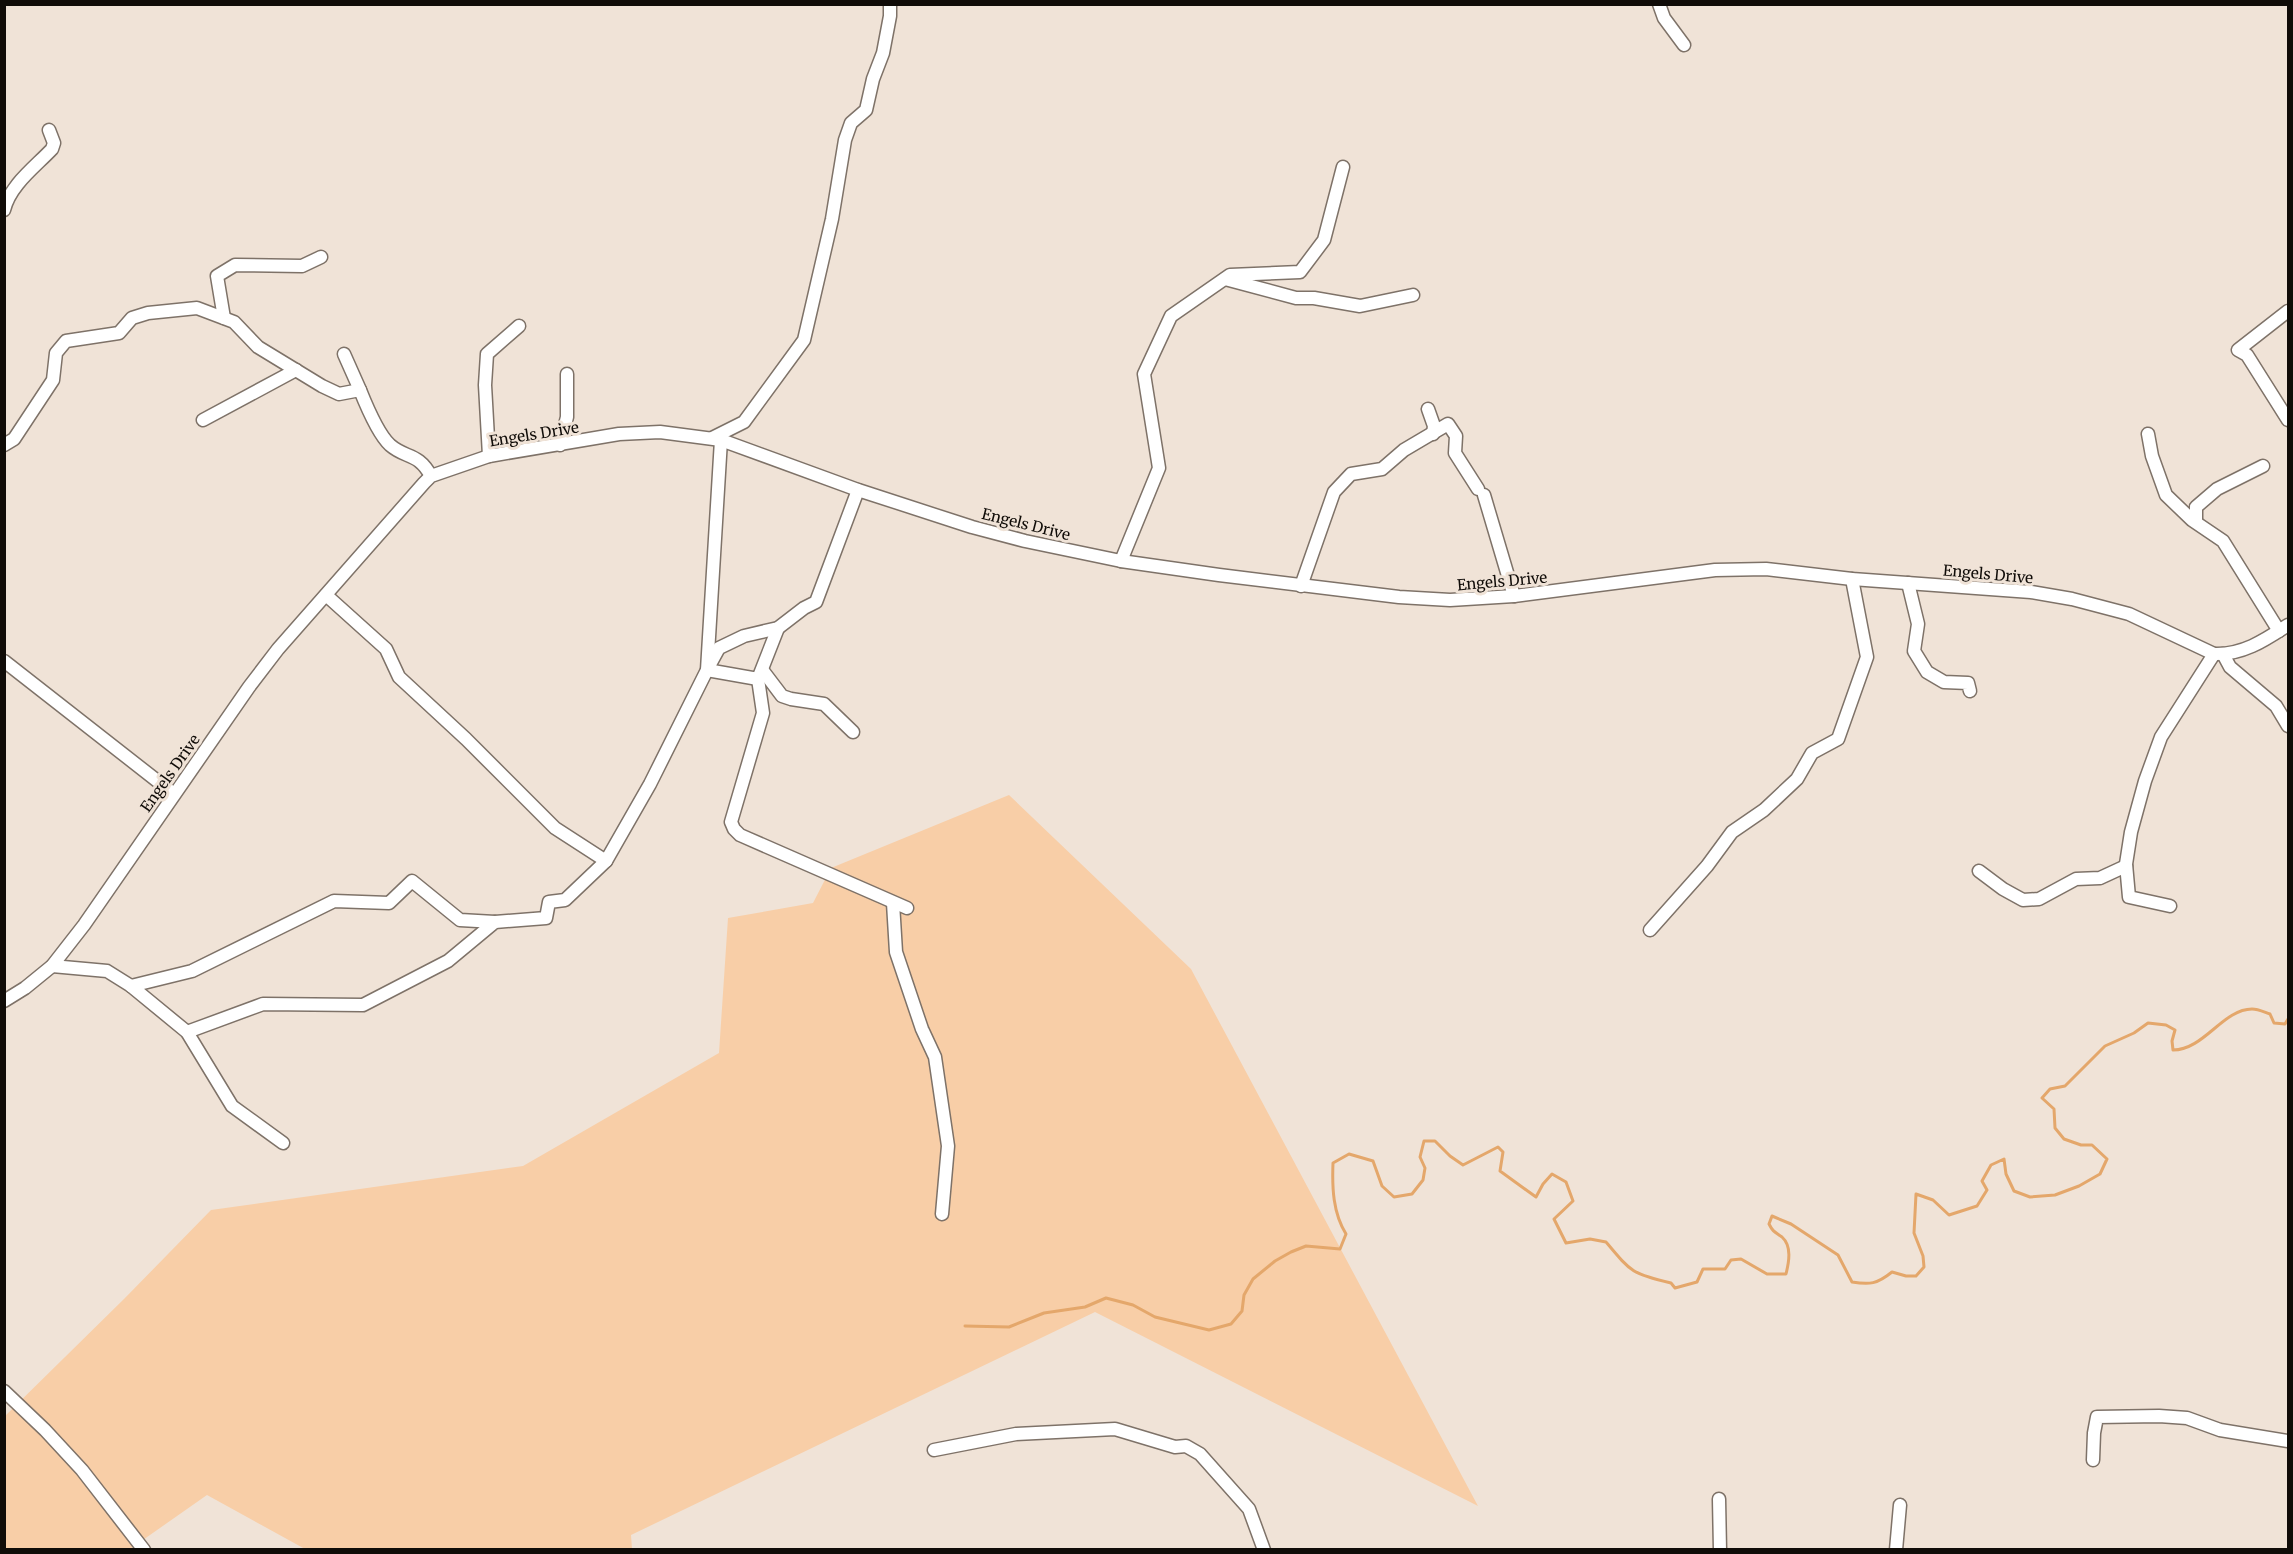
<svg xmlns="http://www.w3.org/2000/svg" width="2293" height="1554" font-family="Merriweather,serif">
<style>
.green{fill:#f8cea7}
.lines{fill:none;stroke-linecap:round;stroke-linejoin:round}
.stream{stroke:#e4a76b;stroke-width:3}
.minor-casing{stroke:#7e7268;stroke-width:15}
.minor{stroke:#fff;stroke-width:12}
.labels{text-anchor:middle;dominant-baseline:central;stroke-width:6;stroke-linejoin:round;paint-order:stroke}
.street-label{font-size:15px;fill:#100c08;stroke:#f0e3d7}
</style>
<rect width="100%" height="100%" fill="#f0e3d7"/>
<path class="green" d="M1009 795 1191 969 1478 1506 1095 1312 631 1535 632 1549H305L207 1495 130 1549 5 1550V1416L125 1298 211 1210 523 1166 719 1053 728 918 813 903 831 868Z"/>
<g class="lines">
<path class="stream" d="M965 1326 1009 1327 1044 1313 1085 1307 1106 1298 1133 1305 1155 1317 1209 1330 1231 1324 1242 1311 1244 1295 1253 1279 1275 1261 1291 1252 1306 1246 1340 1249 1346 1234C1333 1213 1332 1188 1333 1163L1349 1154 1373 1161 1382 1186 1394 1197 1412 1194 1423 1180 1425 1168 1420 1157 1424 1141H1435L1450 1156 1463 1165 1498 1147 1503 1152 1500 1171 1536 1197 1543 1184 1552 1174 1566 1182 1573 1201 1554 1219 1566 1243 1590 1239 1606 1242C1631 1272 1632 1274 1671 1283L1675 1288 1697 1282 1703 1269H1725L1731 1260 1741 1259 1767 1274H1786C1789 1262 1792 1246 1782 1237 1775 1232 1773 1232 1769 1224L1772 1216 1791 1224 1838 1255 1852 1282C1870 1285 1877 1284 1892 1272L1906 1276H1916L1924 1267 1923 1256 1914 1233 1916 1194 1933 1200 1949 1215 1977 1206 1987 1190 1982 1181 1991 1165 2004 1159 2006 1174 2014 1191 2030 1197 2055 1195 2079 1186 2100 1174 2107 1159 2092 1145H2081L2064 1139 2055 1128 2054 1109 2042 1098 2050 1089 2065 1086 2105 1046 2134 1033 2148 1023 2166 1025 2175 1030 2172 1041 2173 1050C2204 1050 2223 1009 2252 1009 2258 1009 2264 1012 2270 1014L2274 1023 2285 1024 2288 1019"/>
<defs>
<g id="minor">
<path d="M1659 4 1664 18 1684 45"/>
<path d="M4 210C10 185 35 167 52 149L54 143 49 130"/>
<path d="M1225 279 1296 298H1314L1360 306 1413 295"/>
<path d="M2288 311 2238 350 2247 355 2288 420"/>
<path d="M224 318 217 276 235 265 302 266 321 257"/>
<path d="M344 354 360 390"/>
<path d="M1428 409 1434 426 1433 434"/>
<path d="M203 420 296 370"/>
<path d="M2148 434 2152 456 2166 495 2192 520 2223 541 2279 631"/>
<path d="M712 438 744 422 804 340 832 219 845 140 851 123 866 110 873 79 883 53 890 16V4"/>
<path d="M4 445 14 439 53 380 56 353 66 341 119 333 132 318 148 313 197 308 234 322 258 347 322 386 339 394 360 390C366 405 378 434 390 445 406 459 418 452 431 476"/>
<path d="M560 445 567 417V374"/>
<path d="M489 456 485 385 487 354 519 326"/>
<path d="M1484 495 1514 596"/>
<path d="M2196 522V507L2217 489 2263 466"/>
<path d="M1121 561 1159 468 1144 374 1171 316 1230 275 1300 272 1324 240 1343 167"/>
<path d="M1908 583 1918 624 1914 651 1927 672 1944 682 1968 683 1970 691"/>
<path d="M1301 586 1334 492 1351 474 1382 469 1404 450 1448 424 1456 436 1455 453 1478 489"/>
<path d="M326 595 386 649 399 677 466 739 555 828 606 861"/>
<path d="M778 628 758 679 763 713 731 822 734 829 740 835 907 908"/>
<path d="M2223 654 2230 667 2276 706 2288 726"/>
<path d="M4 661 174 794"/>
<path d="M763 671 782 696 791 699 824 704 853 732"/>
<path d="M758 679 707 670 719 648 744 636 778 628 804 608 816 602 858 490"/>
<path d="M1979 871 2003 889 2023 900 2039 899 2076 879 2100 878 2126 866"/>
<path d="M893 903 896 952 922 1029 935 1057 948 1146 942 1214"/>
<path d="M2170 906 2129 897 2126 864 2131 832 2145 781 2161 737 2214 654"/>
<path d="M1650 930 1707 866 1732 832 1764 810 1797 779 1812 753 1838 739 1867 657 1852 579"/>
<path d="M52 966 107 971 131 986 187 1032 232 1106 283 1143"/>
<path d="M131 986 192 971 334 901 389 903 412 881 460 920 495 922"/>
<path d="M4 1001 25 988 52 966 84 925 249 687 278 649 424 483 431 476 489 456 619 434 660 432 721 440 858 490 972 527 1025 541 1121 561 1219 575 1399 597 1450 600 1514 596 1715 570 1766 569 1852 579 2031 592 2072 599 2129 614 2214 654C2243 655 2265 640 2288 625"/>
<path d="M187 1032 263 1004 363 1005 448 961 495 922 546 918 549 902 565 900 606 861 650 784 707 670 721 440"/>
<path d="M4 1391 45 1430 82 1470 144 1550"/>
<path d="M934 1450 1016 1434 1115 1429 1175 1447 1186 1446 1200 1454 1249 1509 1264 1550"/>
<path d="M2093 1460 2094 1433 2097 1417 2159 1416 2187 1418 2220 1430 2288 1441"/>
<path d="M1719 1499 1720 1550"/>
<path d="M1896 1550 1900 1505"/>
</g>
</defs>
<use href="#minor" class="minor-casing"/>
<use href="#minor" class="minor"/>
</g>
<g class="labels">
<g class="street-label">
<text transform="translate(534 434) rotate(-9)">Engels Drive</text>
<text transform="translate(1026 524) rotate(14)">Engels Drive</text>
<text transform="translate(1988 574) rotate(5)">Engels Drive</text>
<text transform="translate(1502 581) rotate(-5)">Engels Drive</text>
<text transform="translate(170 773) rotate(-55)">Engels Drive</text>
</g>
</g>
<rect width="2293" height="1554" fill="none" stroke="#100c08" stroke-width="12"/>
</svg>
